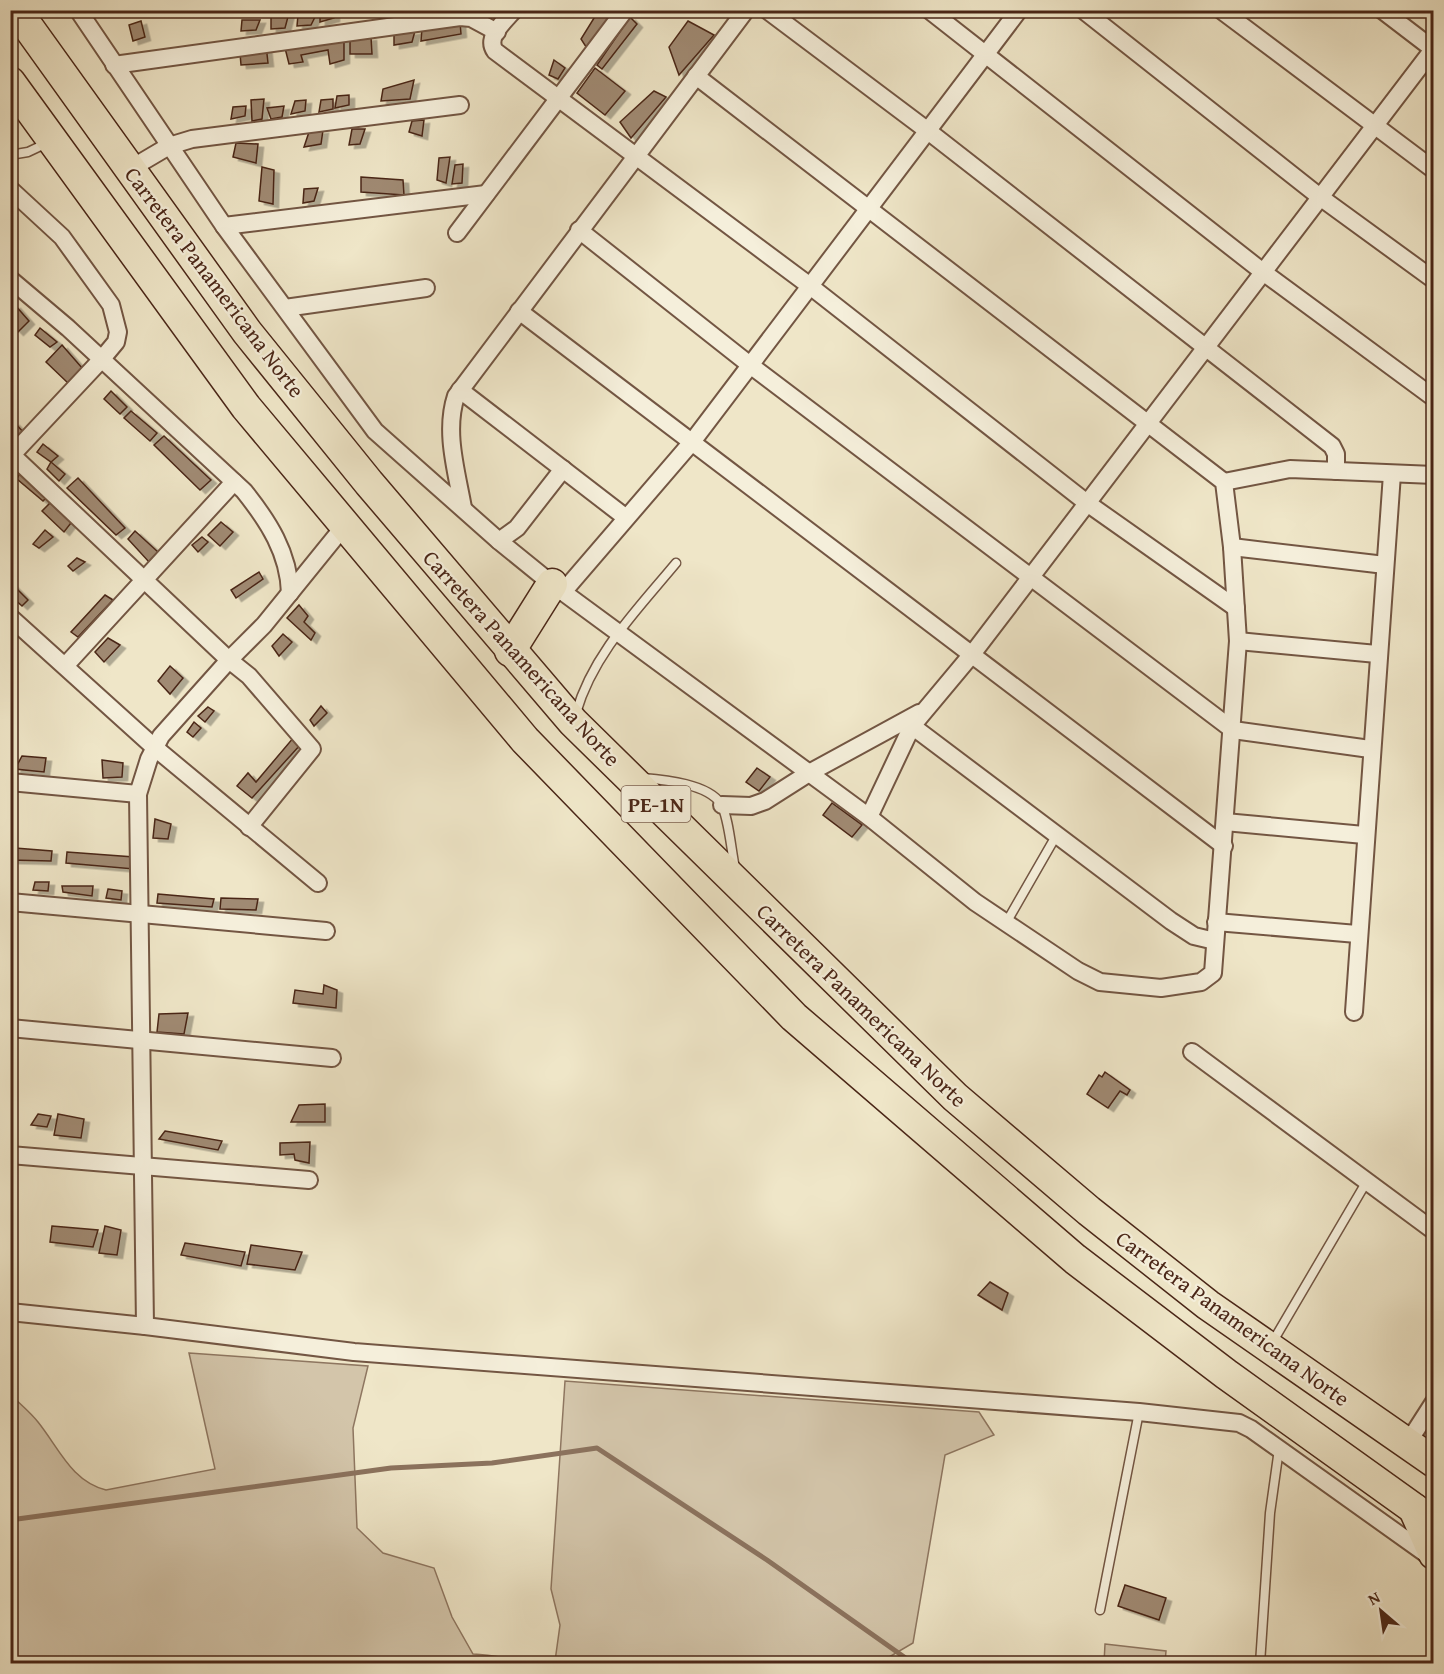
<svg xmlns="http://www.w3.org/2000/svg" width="1444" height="1674" font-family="'Gentium Book Plus',serif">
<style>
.green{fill:#d3c5aa;stroke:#8e7660;stroke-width:1.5}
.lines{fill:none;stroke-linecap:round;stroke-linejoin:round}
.stream{stroke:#8b725d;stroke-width:5}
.building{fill:#a08a73;stroke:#4a2617;stroke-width:1.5;filter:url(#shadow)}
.lane-casing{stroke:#735643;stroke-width:11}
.street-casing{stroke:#735643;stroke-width:20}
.highway-casing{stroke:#4a2617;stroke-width:33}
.lane{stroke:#f5efdb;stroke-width:8}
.street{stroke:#f5efdb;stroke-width:16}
.highway{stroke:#efe6c8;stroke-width:30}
.labels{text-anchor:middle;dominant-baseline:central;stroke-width:4.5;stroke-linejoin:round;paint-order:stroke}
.shield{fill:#f5efdb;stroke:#7d6252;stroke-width:1.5}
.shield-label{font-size:21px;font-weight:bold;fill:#4a2617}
.street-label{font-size:22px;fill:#4a2617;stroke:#f5efdb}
</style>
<defs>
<filter id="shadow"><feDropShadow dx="5.5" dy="3.5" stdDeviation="0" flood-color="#0004"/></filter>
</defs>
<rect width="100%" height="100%" fill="#efe6c8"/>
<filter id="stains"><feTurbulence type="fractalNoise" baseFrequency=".00333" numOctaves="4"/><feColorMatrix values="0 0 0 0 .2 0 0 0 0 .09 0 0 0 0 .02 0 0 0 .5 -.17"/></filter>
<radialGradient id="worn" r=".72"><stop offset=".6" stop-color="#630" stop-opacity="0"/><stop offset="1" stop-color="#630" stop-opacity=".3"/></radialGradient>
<g class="green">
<path d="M189 1353 368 1366 353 1428 357 1528 383 1553 434 1568 452 1617 473 1654C504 1655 523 1665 555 1661L560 1625 551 1589 565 1381 979 1412 994 1435 945 1455 913 1643 879 1663H11V1395C20 1404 30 1412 38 1422 59 1448 71 1481 106 1490L215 1469Z"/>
<path d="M1105 1644 1166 1651 1165 1663H1104Z"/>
</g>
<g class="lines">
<path class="stream" d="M10 1520 391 1468 492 1463 597 1448 767 1560 914 1664"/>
</g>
<g class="building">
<path d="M320 10H334V18L320 22Z"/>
<path d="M599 10H617L588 50 581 39Z"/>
<path d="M289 13 285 28 271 29V14Z"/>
<path d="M298 15H316L311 25 297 26Z"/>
<path d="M630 17 637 24 602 69 597 65Z"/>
<path d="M242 20H260L256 30 241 31Z"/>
<path d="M141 21 145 37 133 41 129 25Z"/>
<path d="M688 21 714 35 679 75 669 47Z"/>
<path d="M460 22 461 34 421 41 422 28Z"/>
<path d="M415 31 412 42 394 45V34Z"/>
<path d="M344 36V60L330 64 328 50 301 55 303 62 289 64 285 48Z"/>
<path d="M371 37 372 54H350V39Z"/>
<path d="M266 45 268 63 241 65 240 53Z"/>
<path d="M554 60 565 68 558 79 549 75Z"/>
<path d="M595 68 625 91 605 115 577 93Z"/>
<path d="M414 80 410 99 381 101 383 89Z"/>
<path d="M654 91 666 97 631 138 620 122Z"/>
<path d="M349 95V105L335 108 337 96Z"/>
<path d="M264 99 262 119 252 121 251 100Z"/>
<path d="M333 99V109L319 112 321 100Z"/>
<path d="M306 100 305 111 291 114 295 101Z"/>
<path d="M246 106 245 116 231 119 233 107Z"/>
<path d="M284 106 282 117 271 119 267 108Z"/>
<path d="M424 120 422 136 409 132 412 121Z"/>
<path d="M352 129H365L360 144 349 145Z"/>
<path d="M323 130 321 144 304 147 309 132Z"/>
<path d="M236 143 258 144 256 163 233 157Z"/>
<path d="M450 157 446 183 437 180 439 158Z"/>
<path d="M463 164 462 183 452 184 455 165Z"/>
<path d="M262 167 274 170 273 204 259 201Z"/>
<path d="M361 177 403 180 404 195 361 192Z"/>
<path d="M318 188 314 201 303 203 304 189Z"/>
<path d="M15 305 29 321 18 332 10 324V309Z"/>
<path d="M40 328 57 342 50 347 35 335Z"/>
<path d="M62 345 83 369 69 384 46 362Z"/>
<path d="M111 391 127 407 120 414 104 399Z"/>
<path d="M131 411 157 433 150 441 124 418Z"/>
<path d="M14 422 25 434 16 443 10 434V426Z"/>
<path d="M164 436 211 480 200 490 154 445Z"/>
<path d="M43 444 58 456 51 462 37 452Z"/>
<path d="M51 462 65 474 59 481 47 469Z"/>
<path d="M21 471 49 495 43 501 17 479Z"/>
<path d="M78 478 125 528 116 535 67 488Z"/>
<path d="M53 500 74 519 64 532 42 511Z"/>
<path d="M221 522 233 532 220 546 208 535Z"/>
<path d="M45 530 53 537 39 548 33 544Z"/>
<path d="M135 531 158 552 149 562 128 539Z"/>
<path d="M202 537 208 542 198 552 192 545Z"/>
<path d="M77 558 85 562 73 571 68 566Z"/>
<path d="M259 572 263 579 236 598 231 590Z"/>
<path d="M10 582 28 600 22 606 10 595Z"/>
<path d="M105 595 113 600 78 637 71 632Z"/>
<path d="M299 605 308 616 304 622 315 633 311 640 287 618Z"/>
<path d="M283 634 292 642 279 656 272 646Z"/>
<path d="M108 638 120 645 104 662 95 652Z"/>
<path d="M170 666 183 678 170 694 158 681Z"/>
<path d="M321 706 327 713 314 726 310 720Z"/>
<path d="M208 707 214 711 205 722 198 716Z"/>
<path d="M194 722 201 728 193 737 187 732Z"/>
<path d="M294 737 301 744 252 798 237 786 248 773 256 782Z"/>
<path d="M22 756 46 758 44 772 15 769Z"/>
<path d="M102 760 123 763 122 777 103 778Z"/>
<path d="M757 768 770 777 759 791 746 782Z"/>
<path d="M832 803 862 825 852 837 823 815Z"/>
<path d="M155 819 171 824 168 839 153 838Z"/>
<path d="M15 848 52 851 51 861 10 860Z"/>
<path d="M67 852 134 857V869L66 863Z"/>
<path d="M35 882H49L48 891 33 890Z"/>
<path d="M62 886H93L92 896 63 892Z"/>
<path d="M108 889 122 891 121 900 106 898Z"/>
<path d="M158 894 214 899 212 907 157 903Z"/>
<path d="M221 898 258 899 256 910 220 909Z"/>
<path d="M324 985 337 990 336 1008 293 1003 295 990 323 994Z"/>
<path d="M188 1013 184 1034 157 1032 159 1014Z"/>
<path d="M1105 1072 1130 1090 1127 1095 1120 1091 1108 1108 1087 1094 1099 1075 1102 1077Z"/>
<path d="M325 1104V1122H291L299 1105Z"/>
<path d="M38 1114 51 1116 47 1127 31 1125Z"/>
<path d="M58 1114 84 1119 81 1138 54 1135Z"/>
<path d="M165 1131 222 1141 218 1150 159 1139Z"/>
<path d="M310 1142 309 1163 295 1160 294 1154 280 1155V1143Z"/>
<path d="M52 1226 98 1230 93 1247 50 1242Z"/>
<path d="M105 1226 121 1230 117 1255 99 1253Z"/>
<path d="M185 1243 245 1252 241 1266 181 1255Z"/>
<path d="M251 1245 302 1252 295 1270 247 1264Z"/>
<path d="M990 1282 1008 1293 1002 1310 978 1295Z"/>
<path d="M1125 1585 1166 1598 1159 1620 1118 1606Z"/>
</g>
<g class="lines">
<defs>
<g id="lane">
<path d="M10 155 28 152 47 143"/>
<path d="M576 713C593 654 637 610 676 563"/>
<path d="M643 778C666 780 708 784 721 804 729 818 731 850 735 868"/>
<path d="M1006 923 1056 836"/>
<path d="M1272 1343 1367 1181"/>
<path d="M1100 1610 1139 1412"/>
<path d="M1260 1664 1270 1513 1279 1449"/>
</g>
<g id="street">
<path d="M78 10 224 226 375 431 499 541 552 584 869 817 975 902 1078 971 1100 982 1161 988 1201 982 1213 973 1238 641 1232 547 1224 482 696 76"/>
<path d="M514 10C505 21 485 37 495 51L810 286 1087 503 1236 608"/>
<path d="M767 10 928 131 1332 446 1336 454V471"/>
<path d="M929 10 1263 272 1434 398"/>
<path d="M1083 10 1320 197 1434 280"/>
<path d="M1221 10 1434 170"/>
<path d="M1382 10 1433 49"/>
<path d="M114 65 460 17 471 18 497 32"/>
<path d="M130 169 169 146 192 139 460 105"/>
<path d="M10 189 62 237 111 305 118 332 116 342 101 360 10 457"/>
<path d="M224 226 486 194"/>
<path d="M579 230 750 365 1233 730 1370 749"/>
<path d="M457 233 625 10"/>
<path d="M10 279 68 328 244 491C268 521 289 553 290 593"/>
<path d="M285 308 426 288"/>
<path d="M519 311 1224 846"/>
<path d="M460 390 625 517"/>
<path d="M10 453 229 660 161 736 149 759 138 794 145 1326"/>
<path d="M1224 482 1290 469 1434 475"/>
<path d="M463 508C457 473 444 432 456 396L746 10"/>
<path d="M499 541 517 528 563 469"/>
<path d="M1232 547 1385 565"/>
<path d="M563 592 692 442 1019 10"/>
<path d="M10 617 154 747 318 883"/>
<path d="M1238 641 1377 654"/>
<path d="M65 666 234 482"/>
<path d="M912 726 1171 921 1194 936 1215 941"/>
<path d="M10 782 138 794"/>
<path d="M722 805 751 806 765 801 809 773 919 713"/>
<path d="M869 817 912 726 973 653 1434 48"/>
<path d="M1225 822 1364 835"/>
<path d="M249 827 312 749 249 676 229 660 264 625 345 525"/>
<path d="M10 902 326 931"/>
<path d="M1216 922 1357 934"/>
<path d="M1354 1012 1392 474"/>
<path d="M10 1028 332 1058"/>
<path d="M1192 1052 1434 1231"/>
<path d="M10 1155 309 1180"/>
<path d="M10 1312 145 1326 354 1352 1139 1412 1239 1423 1251 1429 1432 1558"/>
<path d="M1407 1444 1434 1402"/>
</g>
<g id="highway">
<path d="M16 10 247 332 369 483 573 722 955 1097 1089 1211 1208 1305 1434 1462"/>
<path d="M10 82 246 407 525 740 794 1017 1075 1259 1226 1374 1434 1523"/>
<path d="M510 651 552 584"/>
<path d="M1414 1509 1434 1554"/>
</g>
</defs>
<use href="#lane" class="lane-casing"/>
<use href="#street" class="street-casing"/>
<use href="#highway" class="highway-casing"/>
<use href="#lane" class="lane"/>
<use href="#street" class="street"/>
<use href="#highway" class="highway"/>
</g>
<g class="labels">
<rect class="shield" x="621.5" y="786" width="69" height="36" rx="4.5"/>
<g class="shield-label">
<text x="656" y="804">PE-1N</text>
</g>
<g class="street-label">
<text transform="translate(215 282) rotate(53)">Carretera Panamericana Norte</text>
<text transform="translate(522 658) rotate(48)">Carretera Panamericana Norte</text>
<text transform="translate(862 1005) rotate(44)">Carretera Panamericana Norte</text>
<text transform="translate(1233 1318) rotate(36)">Carretera Panamericana Norte</text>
</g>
</g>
<rect width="1444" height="1674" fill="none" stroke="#efe6c8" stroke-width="36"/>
<rect x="12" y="12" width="1420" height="1650" fill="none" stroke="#4a2617" stroke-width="3"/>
<rect x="18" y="18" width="1408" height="1638" fill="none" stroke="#4a2617" stroke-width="1.5"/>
<g transform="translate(1381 1611) rotate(331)" stroke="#f5efdb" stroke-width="4.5" paint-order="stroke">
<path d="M0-4.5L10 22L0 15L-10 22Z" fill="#4a2617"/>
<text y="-9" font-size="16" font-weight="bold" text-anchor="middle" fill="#4a2617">N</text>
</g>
<rect width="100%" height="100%" filter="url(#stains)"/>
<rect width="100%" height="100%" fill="url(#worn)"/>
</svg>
